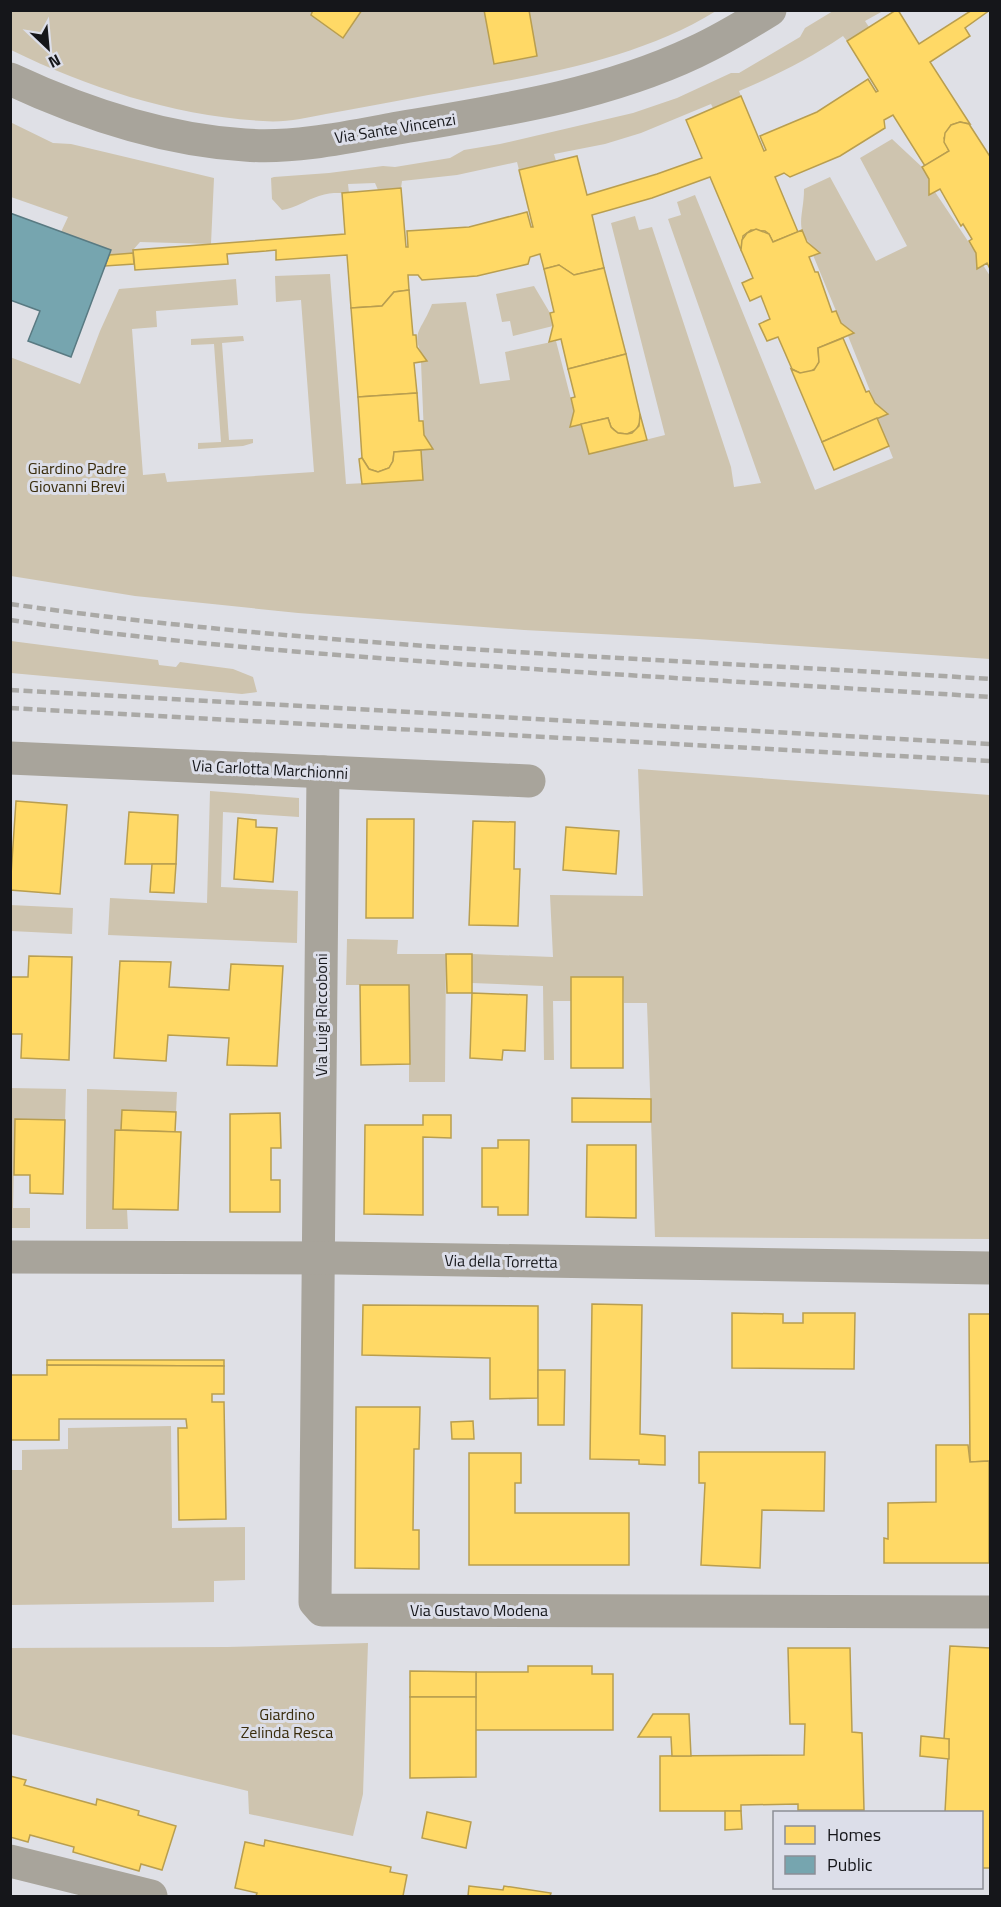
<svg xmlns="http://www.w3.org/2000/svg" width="1001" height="1907" font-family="'Titillium Web',sans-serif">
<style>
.green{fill:#cec4af}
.homes{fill:#ffd966;stroke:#b99e4f;stroke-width:1.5}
.public{fill:#76a5af;stroke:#597a82;stroke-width:1.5}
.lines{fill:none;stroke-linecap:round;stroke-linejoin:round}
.minor{stroke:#a8a49b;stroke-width:33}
.tertiary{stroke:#a8a49b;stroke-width:33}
.rail{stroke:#aaa9a6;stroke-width:4.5;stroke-dasharray:9 4.5;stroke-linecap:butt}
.labels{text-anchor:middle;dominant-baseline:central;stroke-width:6;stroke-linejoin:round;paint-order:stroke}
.street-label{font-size:16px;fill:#15161a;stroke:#dcdee9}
.park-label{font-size:16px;fill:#392c0c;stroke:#dcdee9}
</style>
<rect width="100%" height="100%" fill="#dfe0e6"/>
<g class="green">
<path d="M10 11H716C626 67 505 80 402 100 377 105 352 109 326 114 306 118 284 123 263 121 175 116 89 88 11 50Z"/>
<path d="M833 11H883L865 21 869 27 847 41 843 36C807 60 779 74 739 91L741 96 713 108 711 104 641 133 605 144 554 154 556 161 519 170 517 162 457 175 402 181 401 188 378 190 375 183 348 184 349 193C338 193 330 192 319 196 306 200 296 208 282 210L272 199 271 178 274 177 329 173 383 166 395 167 450 158 464 150 500 144 633 113 677 98 731 73H739L800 37 805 28Z"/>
<path d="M10 122 53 143 71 144 214 178 211 244 140 242 133 250V253L109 255 111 250 61 232 68 217 11 197Z"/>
<path d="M892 139 922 167 929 179V195L935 192 976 253 977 268 983 265 990 276V659L697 639 524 630 298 613 135 596 11 576 10 357 80 384 100 331 119 289 236 279 238 305 156 311 157 327 132 329 143 475 165 473 167 482 314 472 301 300 276 302 275 276 330 274 346 484 423 480 421 450 433 449 424 435 421 362 426 361C408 333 422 331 432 304L466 302 480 384 510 380 505 352 556 341 574 411 570 427 581 424 589 454 665 435 611 223 635 216 639 230 652 227 731 467 734 487 761 483 668 219 681 215 677 202 695 195 815 490 893 458 877 418 888 413 875 403 848 336 854 332 841 323 813 255 820 252C791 231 804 219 804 189L830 177 876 261 907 246 860 158Z"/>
<path d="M534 286 550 313 553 326 513 336 510 321 502 322 496 294Z"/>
<path d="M243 336 244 341 222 343 229 440 253 439V443L243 446 198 449V443L221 442 214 344 191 345V339Z"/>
<path d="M11 641 158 660 159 665 176 667 180 662 233 669 253 677 257 692 242 694 11 673Z"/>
<path d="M638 769 990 795V1239L655 1237 647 1003H624L623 977H571V1001H553L554 1060H544L543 986 472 983V954L553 957 550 895 643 896Z"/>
<path d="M210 791 299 798V817L223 812 221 887 298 891 297 943 108 935 110 898 207 903Z"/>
<path d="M10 905 73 908 72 934 11 931Z"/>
<path d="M347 939 398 940 397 954H446L445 1082H409V985H346Z"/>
<path d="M11 1088 66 1089 65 1120 15 1119 13 1208H30V1228H11Z"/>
<path d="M87 1089 177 1092 176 1112 122 1110 121 1130H115L113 1209H127L128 1229H86Z"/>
<path d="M171 1426 172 1528 245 1527V1580L214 1581V1602L11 1605V1470H22V1450L68 1449V1428Z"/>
<path d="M368 1643 363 1794 353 1836 249 1814 248 1791 11 1734V1648L227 1647Z"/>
</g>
<g class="homes">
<path d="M313 10H362L343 38 311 15Z"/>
<path d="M484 10H529L537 56 494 64Z"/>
<path d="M896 10H898L919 44 972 10H990L965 28 970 36 930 62 970 124 960 122 951 125 944 138 949 151 925 166 893 115 884 120 885 128 840 156 790 177 784 173 775 177 798 232 773 242 769 234 765 231 751 230 743 236 741 250 710 177 652 198 592 215 604 268 574 275 559 265 544 269 540 254 530 257 528 264 477 276 422 280 418 275H408L409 290 394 292 382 306 351 308 347 255 276 260V250L266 251 227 254 228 264 135 270 133 250 345 234 342 193 401 188 406 247H408L407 231 469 227 527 212 531 227H533L519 170 577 156 587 195 657 174 702 158 686 120 741 96 764 151 766 150 760 136 817 112 868 79 876 92 878 91 847 41Z"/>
<path d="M960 122 969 124 989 155 990 154V269L987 263 977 269 976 253 969 241 972 239 963 224 961 226 940 189 929 195V179L922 167 949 151 944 142 945 133 951 125Z"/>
<path d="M756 229 769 234 773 242 802 230 807 242 820 253 809 257 815 272H818L832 312 836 311 841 323 854 333 818 348 819 362 817 367 810 372 800 373 792 369 778 337 767 341 759 324 770 319 761 296 750 301 742 283 753 278 741 250 742 240 747 233Z"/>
<path d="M133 253 134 264 105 266 109 255Z"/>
<path d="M559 265 574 275 604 268 626 354 568 369 561 339 549 342 553 326 550 313 554 312 544 269Z"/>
<path d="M409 290 413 335H416L417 347 427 361 414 363 417 393 358 397 351 308 382 306 394 292Z"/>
<path d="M843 338 866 392 869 391 875 403 888 414 822 442 791 369 800 373 814 370 819 362 818 348Z"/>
<path d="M626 354 640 414V422L636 430 627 434 618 433 611 427 608 418 570 427 574 411 571 398 575 397 568 369Z"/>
<path d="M417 393 419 421H423L424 435 433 449 394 452 393 461 389 468 378 472 369 469 362 458 358 397Z"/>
<path d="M640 414 647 440 589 454 581 424 608 418 611 427 614 430 618 433 627 434 632 433 639 426Z"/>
<path d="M877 418 889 446 834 470 822 442Z"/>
<path d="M421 450 423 480 362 484 359 459 362 458 369 469 378 472 389 468 393 461 394 452Z"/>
<path d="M16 801 67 805 60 894 10 890Z"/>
<path d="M129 812 178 815 176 864H125Z"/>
<path d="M238 818 256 820V827L277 828 273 882 234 879Z"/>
<path d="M367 819H414L413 918H366Z"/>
<path d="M473 821 515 822 514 869H520L518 926 469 925Z"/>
<path d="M566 827 619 831 616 874 563 870Z"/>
<path d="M152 864H176L174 893 150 892Z"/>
<path d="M446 954H472V993H447Z"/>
<path d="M29 956 72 957 69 1060 21 1058 22 1034H10V977H28Z"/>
<path d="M120 961 171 962 169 987 229 990 231 964 283 966 277 1066 227 1065 229 1038 168 1035 166 1061 114 1058Z"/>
<rect x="571" y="977" width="52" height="91"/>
<path d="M360 985H409L410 1064 361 1065Z"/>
<path d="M472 993 527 995 525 1051 503 1050 502 1060 470 1058Z"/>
<path d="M572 1098 651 1099V1122H572Z"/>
<path d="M122 1110 176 1112 175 1132 121 1130Z"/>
<path d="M280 1113 281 1148H271V1180H280V1212H230V1114Z"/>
<path d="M423 1115H451V1138L423 1137V1215L364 1214 365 1125H423Z"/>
<path d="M15 1119 65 1120 63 1194 30 1193V1175H14Z"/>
<path d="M115 1130 181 1132 178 1210 113 1209Z"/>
<path d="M498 1140H529L528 1215H498V1207H482V1148H498Z"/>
<path d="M587 1145H636V1218L586 1217Z"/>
<path d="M592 1304 642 1305 640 1434 665 1436V1465L639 1464V1460L590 1459Z"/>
<path d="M363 1305 538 1306V1398L490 1399V1358L362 1355Z"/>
<path d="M732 1313 783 1314V1323H803V1313H855L854 1369 732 1368Z"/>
<path d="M969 1314H990V1461L970 1462Z"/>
<path d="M47 1360H224V1366L47 1365Z"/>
<path d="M47 1365 224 1366V1394H212V1402H224L226 1519 179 1520 178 1428H187L186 1419H59V1440H10V1375H47Z"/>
<path d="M538 1370H565L564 1425H538Z"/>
<path d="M356 1407H420L419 1449H414L413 1530H419V1569L355 1568Z"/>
<path d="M473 1421 474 1439H452L451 1422Z"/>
<path d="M936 1445H968L970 1462 989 1461V1563H884V1538L888 1539V1503L936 1502Z"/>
<path d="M699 1452H825L824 1511 762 1510 760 1568 701 1565 705 1483H699Z"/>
<path d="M469 1453H521V1483H515V1513H629V1565H469Z"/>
<path d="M950 1646 990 1648V1868H982V1812H945L949 1739H944Z"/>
<path d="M788 1648H850L852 1732 862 1733 864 1810H798V1804L741 1805V1811H660V1756L804 1755 805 1724H790Z"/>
<path d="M528 1666H592V1674H613V1730H475L476 1672H528Z"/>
<path d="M410 1671 476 1672V1697H410Z"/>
<path d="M410 1697H476V1777L410 1778Z"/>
<path d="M653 1714H689L691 1756H672L671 1737H638Z"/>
<path d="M921 1736 949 1739V1759L920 1756Z"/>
<path d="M10 1776 26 1780 24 1785 96 1805 97 1799 139 1811 138 1815 176 1826 162 1870 141 1864 139 1871 73 1852 74 1847 30 1835 28 1842 10 1837Z"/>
<path d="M725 1811H741L742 1829 725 1830Z"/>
<path d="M427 1812 471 1822 466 1848 422 1838Z"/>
<path d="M265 1840 391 1867 390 1872 407 1875 403 1896H256L257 1893 235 1888 245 1842 264 1846Z"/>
<path d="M469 1886 503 1890 504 1886 551 1893 550 1896H468Z"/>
</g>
<path class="public" d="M10 213 111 250 71 357 28 341 40 311 10 300Z"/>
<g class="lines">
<g class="minor">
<path d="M10 758 529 781"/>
<path d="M323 772 315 1602 322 1610 990 1612"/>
<path d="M10 1257 338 1258 990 1268"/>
</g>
<g class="tertiary">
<path d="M10 79C83 113 164 140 245 145 293 149 349 137 398 128 498 111 602 96 695 52 721 40 746 25 770 10"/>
<path d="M10 1861 151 1896"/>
</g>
<g class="rail">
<path d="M10 604C334 650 664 658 990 679"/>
<path d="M10 620C146 640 282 651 418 661 609 675 800 685 990 697"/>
<path d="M10 690 990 744"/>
<path d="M10 708 990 761"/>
</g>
</g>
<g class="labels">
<g class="street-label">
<text transform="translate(395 128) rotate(-9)">Via Sante Vincenzi</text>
<text transform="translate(270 769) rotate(3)">Via Carlotta Marchionni</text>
<text transform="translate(321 1015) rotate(-90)">Via Luigi Riccoboni</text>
<text transform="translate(501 1261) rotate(1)">Via della Torretta</text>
<text x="479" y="1610">Via Gustavo Modena</text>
</g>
<g class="park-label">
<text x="77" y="468">Giardino Padre<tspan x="77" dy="18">Giovanni Brevi</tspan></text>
<text x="287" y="1714">Giardino<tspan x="287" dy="18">Zelinda Resca</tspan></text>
</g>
</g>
<rect width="1001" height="1907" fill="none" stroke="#15161a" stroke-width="24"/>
<rect x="773" y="1811" width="210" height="78" fill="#dcdee9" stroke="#8c8e96" stroke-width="1.5"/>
<rect x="785" y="1826" width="30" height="18" fill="#ffd966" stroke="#8c8e96" stroke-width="1.5"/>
<text x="827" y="1841" font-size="18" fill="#15161a">Homes</text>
<rect x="785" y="1856" width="30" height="18" fill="#76a5af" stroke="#8c8e96" stroke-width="1.5"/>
<text x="827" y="1871" font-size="18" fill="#15161a">Public</text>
<g transform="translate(48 48) rotate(154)" stroke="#dcdee9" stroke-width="4.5" paint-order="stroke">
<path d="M0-4.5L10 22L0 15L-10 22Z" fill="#15161a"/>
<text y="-9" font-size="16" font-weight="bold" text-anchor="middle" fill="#15161a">N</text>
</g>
</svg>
